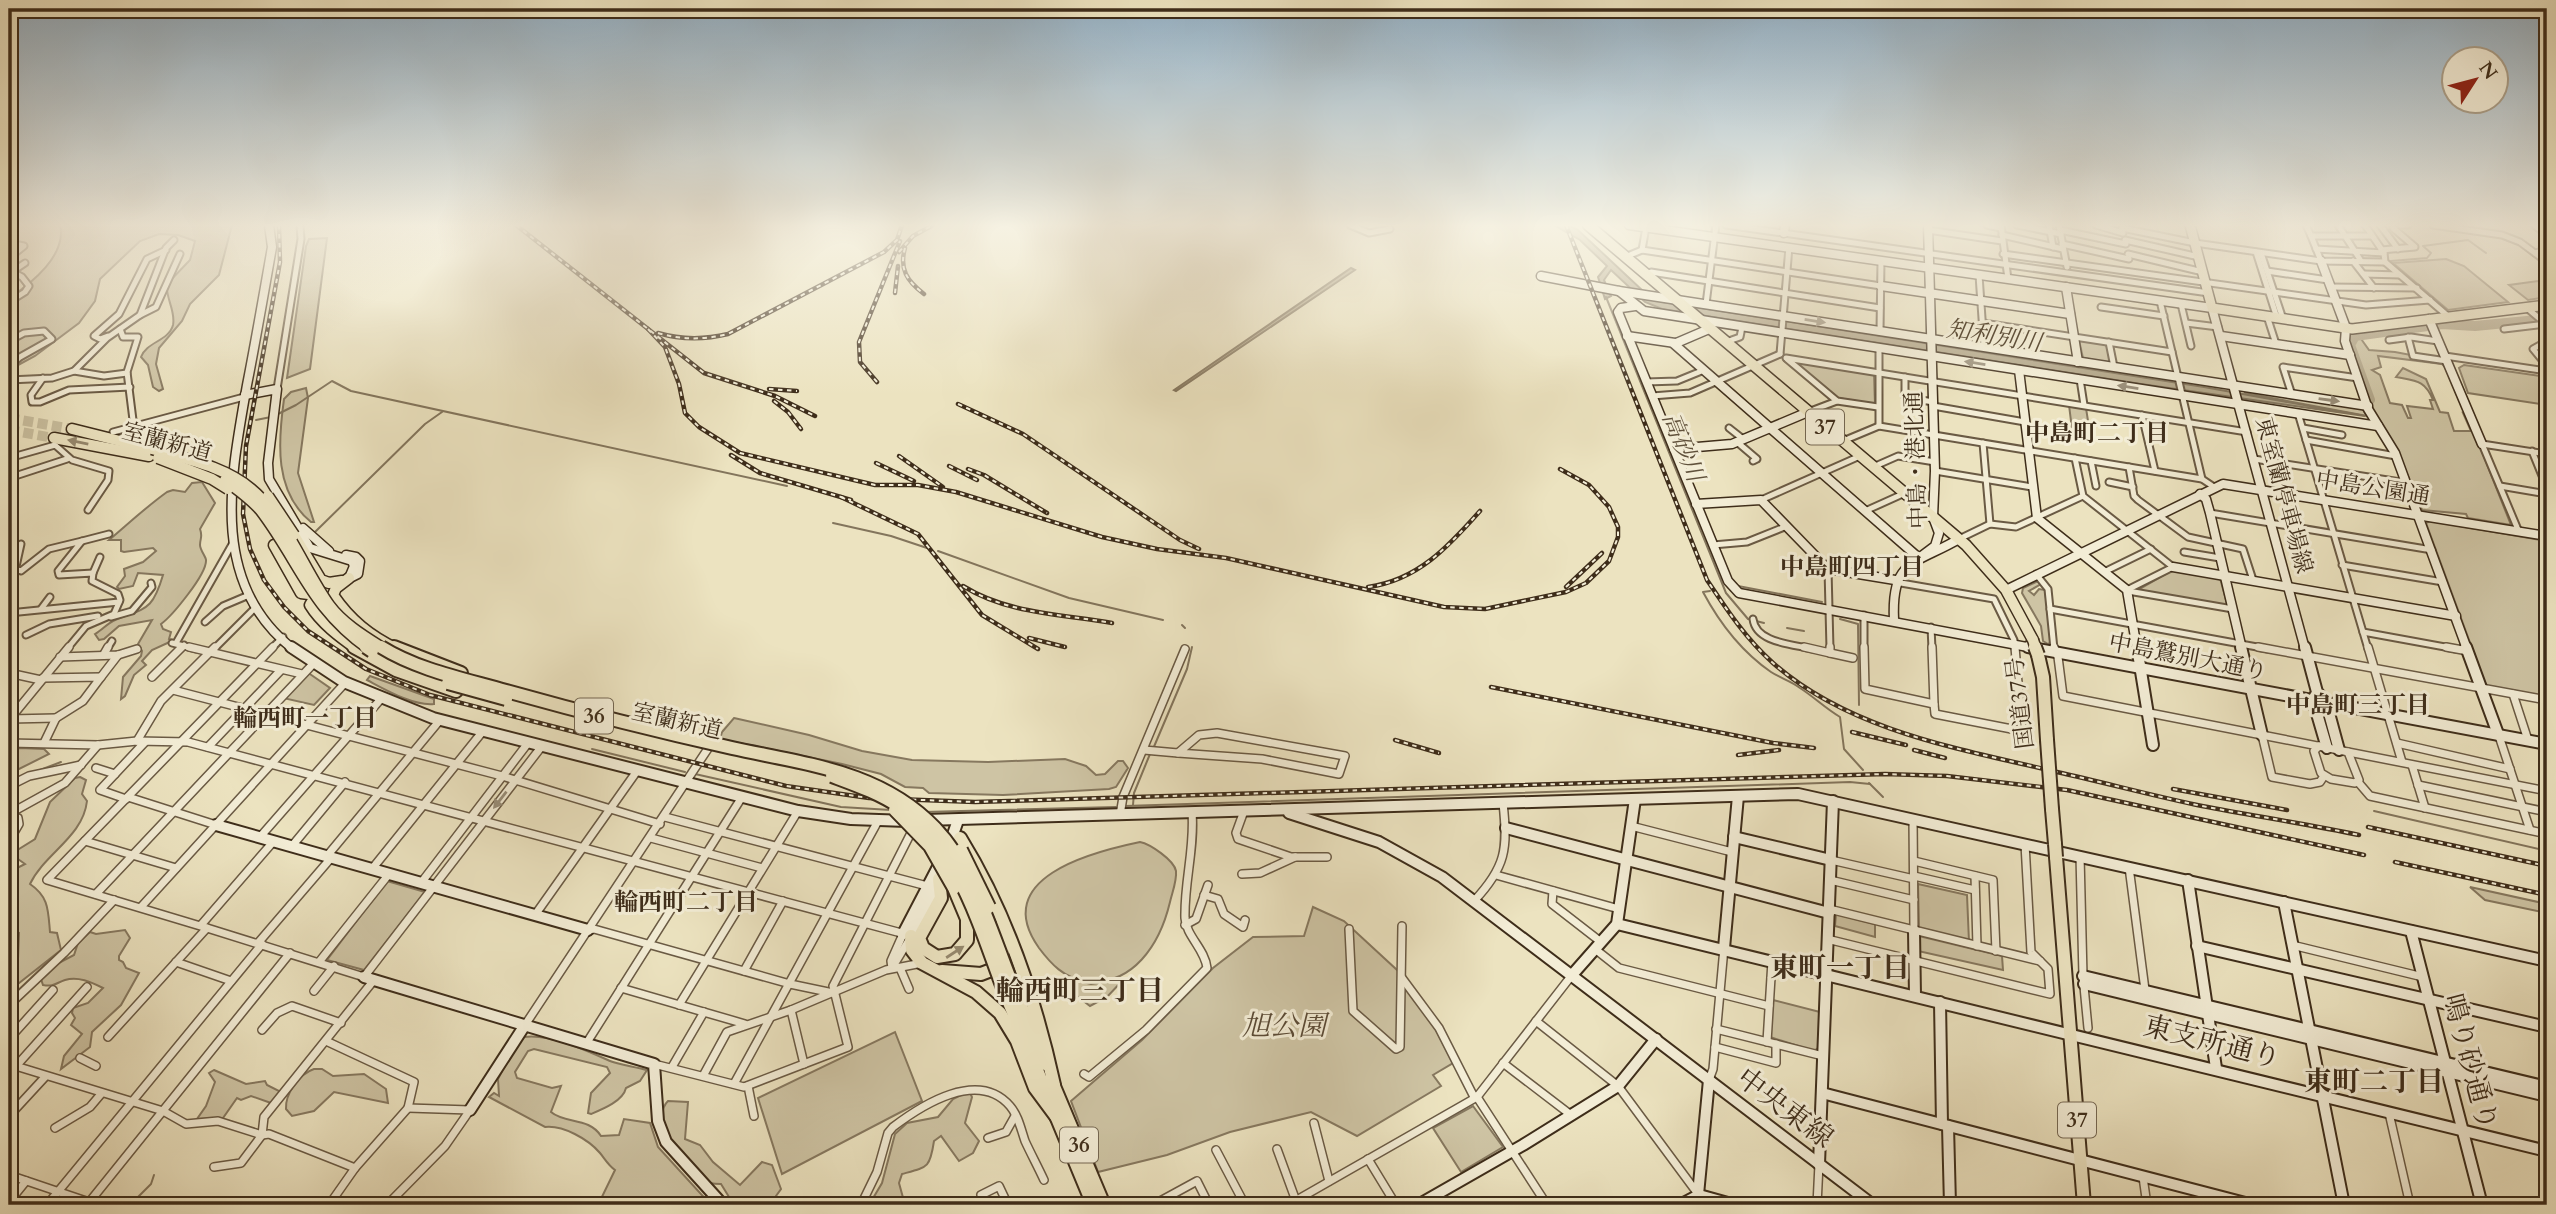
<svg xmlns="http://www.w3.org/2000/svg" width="2556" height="1214" font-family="Cardo,'Noto Serif JP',serif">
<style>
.green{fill:#cec4a4;stroke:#86785f;stroke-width:2}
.water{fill:#b1a588;stroke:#83755c;stroke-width:2}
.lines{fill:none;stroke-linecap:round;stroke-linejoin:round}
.stream{stroke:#83755c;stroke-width:2}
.river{stroke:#b1a588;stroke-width:10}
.highway-tunnel{stroke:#c9bf9f;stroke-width:10;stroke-dasharray:10 4.5;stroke-linecap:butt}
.street-far1-casing{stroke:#6a5a44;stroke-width:9}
.street-casing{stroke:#6a5a44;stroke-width:10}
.secondary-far1-casing{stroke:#3e2d1a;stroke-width:11}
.secondary-casing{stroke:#3e2d1a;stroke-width:14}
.primary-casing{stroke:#3e2d1a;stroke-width:12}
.highway-far1-casing{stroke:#3e2d1a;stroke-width:13}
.highway-casing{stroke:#3e2d1a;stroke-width:16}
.street-far1{stroke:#f3edd6;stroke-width:5}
.street{stroke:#f3edd6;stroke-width:7}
.secondary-far1{stroke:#f3edd6;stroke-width:8}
.secondary{stroke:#f3edd6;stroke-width:10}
.primary{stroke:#ece3c0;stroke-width:9}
.highway-far1{stroke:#ece3c0;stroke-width:10}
.highway{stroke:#ece3c0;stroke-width:12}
.rail-casing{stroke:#3e2d1a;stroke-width:4.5}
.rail{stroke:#f3edd6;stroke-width:2;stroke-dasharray:4.5;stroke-linecap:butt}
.highway-bridge-far1-casing{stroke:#3e2d1a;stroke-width:13;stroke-linecap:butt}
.highway-bridge-casing{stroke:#3e2d1a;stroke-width:16;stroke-linecap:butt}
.highway-bridge-far1{stroke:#ece3c0;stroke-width:10}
.highway-bridge{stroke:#ece3c0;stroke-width:12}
.oneway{fill:#988d78}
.oneway2{fill:#95886d}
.labels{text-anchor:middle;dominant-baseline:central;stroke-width:6;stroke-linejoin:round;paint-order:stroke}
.shield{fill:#f3edd6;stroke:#746752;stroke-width:2}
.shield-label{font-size:21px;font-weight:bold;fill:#3e2d1a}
.street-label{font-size:23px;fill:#3e2d1a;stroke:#f3edd6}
.water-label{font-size:24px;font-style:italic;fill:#60513b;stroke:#f3edd6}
.neighbourhood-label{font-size:24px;font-weight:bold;fill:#3e2d1a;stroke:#f3edd6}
.near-neighbourhood-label{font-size:28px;font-weight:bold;fill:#3e2d1a;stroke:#f3edd6}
.near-park-label{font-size:28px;font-style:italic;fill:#5b4b36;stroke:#f3edd6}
.near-street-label{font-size:28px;fill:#3e2d1a;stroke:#f3edd6}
</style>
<rect width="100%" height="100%" fill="#ece3c0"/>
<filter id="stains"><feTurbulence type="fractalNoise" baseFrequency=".00286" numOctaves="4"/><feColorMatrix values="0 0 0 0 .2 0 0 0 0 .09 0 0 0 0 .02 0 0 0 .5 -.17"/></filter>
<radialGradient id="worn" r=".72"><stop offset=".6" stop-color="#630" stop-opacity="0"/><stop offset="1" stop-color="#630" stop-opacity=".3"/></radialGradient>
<g class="green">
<path d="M60 225H232L219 275 190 304 182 321 159 348 156 364 163 389 159 391 153 387 148 365 141 357C146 342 169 341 173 325 176 311 165 297 167 284L190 260 195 241 178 235 159 234 140 241 100 279 95 301 79 323 35 356 9 370V298C32 283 67 255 60 225Z"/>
<path d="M327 238 310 369 287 378 306 246 309 239Z"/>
<path d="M2446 259 2464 266 2508 302 2448 310 2393 263Z"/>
<path d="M2538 281 2547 288V297L2528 300 2509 285Z"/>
<path d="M2359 336 2369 350 2395 352 2443 361 2445 367 2442 364 2378 356 2381 367 2372 370 2380 375 2390 403 2402 405 2408 418H2411L2407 406 2433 409 2430 400H2433C2425 380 2416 381 2396 377L2403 368 2426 379 2440 412 2448 413 2454 431H2471L2463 413 2467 414 2511 525 2468 518 2466 514 2422 510 2399 455 2374 413 2352 343Z"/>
<path d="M2079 340 2108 344 2111 363 2083 358Z"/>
<path d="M1799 362 1874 374 1875 404 1838 398 1798 365Z"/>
<path d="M2464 365 2547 377V405L2468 393 2459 368Z"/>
<path d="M306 388 308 398 298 473 314 522H311C274 492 278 442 284 399L291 392Z"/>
<path d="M2244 390 2361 407 2367 416 2245 393Z"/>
<path d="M2069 405 2086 408 2091 440 2073 437Z"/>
<path d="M202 482 215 503 200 529C203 537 200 538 200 545 200 550 206 557 206 560 207 574 172 616 161 624L163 629 171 632 169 639 174 640 152 650 142 661 146 665 134 675 125 696 121 699 123 677 141 656 142 651 138 644 152 620 119 626 104 639 99 640 95 634C102 630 107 624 113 621 146 607 152 612 163 575L138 573 133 586 119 589 117 587 125 576 124 569 143 562 156 551 153 548 124 552 121 551V540H109C128 524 146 507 167 492L173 490 185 492 192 483Z"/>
<path d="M2430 521 2547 541V698L2486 686 2426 523Z"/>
<path d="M2173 570 2220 578 2227 604 2225 606 2138 590Z"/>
<path d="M2038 581 2041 584 2029 591 2034 595 2039 589 2045 590 2051 642 2048 644 2043 641 2041 626 2022 593 2023 588Z"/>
<path d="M307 672 330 688 314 705 283 698Z"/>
<path d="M370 676 434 699V704C413 706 386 690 367 680Z"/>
<path d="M734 718 809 735 862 751 912 760 988 762 1065 759 1086 766 1096 775 1105 774 1118 761H1123L1128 768 1116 787 1109 789 1003 795 929 793 923 788 905 787 881 774 842 764 720 739 722 732Z"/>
<path d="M20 748 44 749 49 754 15 771 16 761 9 762V750Z"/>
<path d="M80 777 86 780 82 794 87 801C83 837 45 853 30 884 49 897 48 910 50 932L57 933 61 950 9 991V970L18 959 19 933 9 932V887L12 881 9 878V872L25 864 11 854 35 839 50 802 75 778Z"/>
<path d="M1140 842C1150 844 1174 860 1176 871 1177 881 1172 893 1170 902 1160 944 1133 987 1085 981 1064 978 1051 964 1039 948 989 878 1092 852 1140 842Z"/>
<path d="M387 881 425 892 364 970 327 960Z"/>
<path d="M1918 884 1967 895 1969 942 1919 928Z"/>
<path d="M2470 887 2547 904V913L2485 900Z"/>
<path d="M1313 907 1344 921 1397 970 1431 1020 1453 1063 1433 1075 1441 1086 1357 1136 1311 1112 1230 1132 1167 1155 1098 1172 1071 1101 1142 1040 1213 968 1253 937 1304 936Z"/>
<path d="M1836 914 1875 924V937L1835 926Z"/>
<path d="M125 930 130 938 119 956V960L123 962 126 968 139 973 121 1005 92 1032 90 1047 61 1069 64 1056 82 1034 71 1025 75 1018 72 1013 73 1008 88 1003 103 988C91 982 78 976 65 980 56 983 54 987 43 985L41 979 53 966 74 955 78 943 90 932 96 934Z"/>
<path d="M1919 936 2002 956 2003 970 1918 951Z"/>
<path d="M1066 978 1091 984 1123 980 1107 997 1090 1006 1060 983Z"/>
<path d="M1773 1000 1820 1012 1818 1048 1814 1051 1770 1037Z"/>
<path d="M895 1032 922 1101 782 1174 758 1098Z"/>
<path d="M524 1037C548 1033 588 1051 610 1061 617 1064 636 1067 647 1070L640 1081 626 1088C623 1101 603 1109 591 1114L588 1113 591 1093 610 1073 607 1067 534 1049 528 1051 515 1072 517 1078 552 1088 561 1086 551 1112C565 1124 589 1117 601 1136L619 1135 624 1119 650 1123 658 1147 711 1205H598L615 1170C608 1165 605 1159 600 1153 588 1139 563 1125 545 1127L489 1097 494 1093 499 1096 498 1079 514 1049Z"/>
<path d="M314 1069H322L333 1076 364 1074 386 1089 388 1103 334 1092 314 1111 292 1116 286 1109C285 1094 299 1074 314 1069Z"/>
<path d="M214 1070 246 1084 265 1081 267 1085 281 1092 271 1103 251 1096 241 1100 237 1098 223 1118 197 1119 206 1106 215 1082 209 1073Z"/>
<path d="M969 1091 972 1097 965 1123 979 1141 973 1153 959 1161 941 1136 934 1141C930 1168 928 1167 902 1174L899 1183 905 1205H869L882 1183 895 1134 907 1123 938 1117 953 1099Z"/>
<path d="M668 1101 688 1102 685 1139 700 1145 713 1162 740 1185 762 1162 772 1165 781 1189 776 1196 777 1205H734L721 1184C718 1184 714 1184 710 1183 691 1173 647 1121 668 1101Z"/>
<path d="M1473 1106 1503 1147 1461 1172 1433 1128Z"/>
</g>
<g class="water">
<path d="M1554 225H1568L1578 230 1643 291 1663 302 2204 387 2365 416 2141 384 1662 309 1645 302 1611 270 1604 280 1611 296 1605 299 1598 277 1607 266 1580 240Z"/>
<path d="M1351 268 1355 270 1176 391 1174 390Z"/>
</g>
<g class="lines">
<g class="stream">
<path d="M2391 261 2427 258 2431 253 2423 246 2468 240 2486 253"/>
<path d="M1606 297 1726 593 1748 619 1764 623"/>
<path d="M276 415 296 405 332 381 351 391 787 486"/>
<path d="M256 420 271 417"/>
<path d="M833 523 891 536 927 548"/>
<path d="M314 533 425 424 442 412"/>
<path d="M938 551 1069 598 1163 620"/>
<path d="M1738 586 1822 602"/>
<path d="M1710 591 1703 592C1719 622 1742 652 1771 672 1780 678 1791 681 1800 688 1814 697 1825 708 1840 717L1844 749 1863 770"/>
<path d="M1840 619 1858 624 1859 705"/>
<path d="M1182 625 1185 628"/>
<path d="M1787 628 1804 631"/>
<path d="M592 749 685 772"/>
<path d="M1153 749 1187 669 1192 647"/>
<path d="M40 770 61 762"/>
<path d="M695 774 841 807 891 810"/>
<path d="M1869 783 1883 797"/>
<path d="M1133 805 1134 793 1150 754"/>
<path d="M1125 806 1850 782 1870 784"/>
<path d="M2374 811 2547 851"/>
<path d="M924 812 1116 807"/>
<path d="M9 999 52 958"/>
<path d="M130 1205 151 1184 154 1175"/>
</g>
<path class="river" d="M2370 400 2350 345 2355 336 2442 324 2475 326 2547 319"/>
<g class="highway-tunnel">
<path d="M9 418 72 429"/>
<path d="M9 430 54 438"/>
</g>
<defs>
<g id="street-far1">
<path d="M1350 225 1369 233 1390 229"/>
<path d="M1726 225 2209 293"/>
<path d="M1987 225 2001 228"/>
<path d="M2001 225 2008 279"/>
<path d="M2017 225 2061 234"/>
<path d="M2049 225 2053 247"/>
<path d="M2059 225 2067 267"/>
<path d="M2096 225 2123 233"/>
<path d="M2306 225 2311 236"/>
<path d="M2338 225 2361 261"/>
<path d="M2365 225 2384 253 2385 262 2449 317"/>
<path d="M2380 225 2398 249"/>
<path d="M2401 225H2408"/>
<path d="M2433 225 2502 235 2520 242 2547 262"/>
<path d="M2534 225 2547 235"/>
<path d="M2122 228 2195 243"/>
<path d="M1928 230 2002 241"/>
<path d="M2060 230 2126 244"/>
<path d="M2002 235 2063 249"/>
<path d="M2125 240 2199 257"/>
<path d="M9 243 24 246 9 258"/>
<path d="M2195 243 2321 261 2385 262"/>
<path d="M2062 244 2129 259"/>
<path d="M2316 249 2384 253"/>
<path d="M1642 250 1646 227"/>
<path d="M2381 250 2415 247 2393 228"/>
<path d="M2256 252 2277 318"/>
<path d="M2261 253 2283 319"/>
<path d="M2535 253 2547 250"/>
<path d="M2003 254 2366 305 2430 300"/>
<path d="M2128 254 2203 272"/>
<path d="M1625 257 1642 250 1881 286"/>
<path d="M2321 261 2311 236H2372"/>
<path d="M2353 261 2374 288"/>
<path d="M9 270 22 277 29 286 25 292 9 302"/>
<path d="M13 271 25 263"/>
<path d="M2267 271 2328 280"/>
<path d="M2364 274 2400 275"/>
<path d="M1645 275 1651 272 1880 308"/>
<path d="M1979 275 1984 347"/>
<path d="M2331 287 2417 288"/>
<path d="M2160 301 2202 479"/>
<path d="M1706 304 1716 225"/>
<path d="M2181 304 2191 346"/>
<path d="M2101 307 2164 316"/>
<path d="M2527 308 2547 325"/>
<path d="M140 315 156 307 180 254"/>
<path d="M2267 316 2276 344"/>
<path d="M1983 323 2172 352"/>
<path d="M2186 323 2218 327"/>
<path d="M120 329 123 337H138L127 372 134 428"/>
<path d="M2504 329 2546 324"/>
<path d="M1880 331 1881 261"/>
<path d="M108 336 100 339 94 336 119 314 147 259 166 250"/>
<path d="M2408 337 2413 356 2447 361"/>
<path d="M2389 340 2411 337 2438 341"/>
<path d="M9 341 24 333 44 331 52 339 20 357 9 367"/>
<path d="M2547 341 2533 349 2547 366"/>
<path d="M1726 342 1740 337 1742 327"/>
<path d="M2109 342 2114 367"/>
<path d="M1879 348V426"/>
<path d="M1780 354 1789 247"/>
<path d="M2445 356 2547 371"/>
<path d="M1786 358 2247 432"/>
<path d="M1787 359 1837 401 1878 407"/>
<path d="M74 371 104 376 127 373"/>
<path d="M1905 377V397L1933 402"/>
<path d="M43 378 31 395 32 402H40L69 390 130 387"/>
<path d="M2080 379 2084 405"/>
<path d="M9 380 52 378 74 371 107 338 140 315 166 248 174 240"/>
<path d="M1646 382 1677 381 1704 370"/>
<path d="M277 389 301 239 300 225"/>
<path d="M2292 395 2283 367 2358 378"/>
<path d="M1652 396 1690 393 1780 354"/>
<path d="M1933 406 2025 422"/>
<path d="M1808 412 1837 401"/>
<path d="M2298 413 2368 649"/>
<path d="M2142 415 2155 471"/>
<path d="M1729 428 1743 439"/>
<path d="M2303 428 2342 435"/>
<path d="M113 432 244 397"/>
<path d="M2306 440 2396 456"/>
<path d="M1843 441 1879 426 2202 479 2214 487"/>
<path d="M1737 442 1757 459 1753 461"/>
<path d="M1983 443 1990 524"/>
<path d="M2482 444 2519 532"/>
<path d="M2482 444 2547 454"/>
<path d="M2532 451 2547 488"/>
<path d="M9 458 55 445 72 460 109 471 108 480 88 510"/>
<path d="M2075 458 2083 496 2173 567 2127 590"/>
<path d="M2254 459 2407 483"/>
<path d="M2091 461 2096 486"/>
<path d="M1873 467 1898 456 1935 462"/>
<path d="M2129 467 2134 496 2138 500 2188 537 2243 549 2253 580"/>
<path d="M1935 471 2032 487"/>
<path d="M9 478 67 459"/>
<path d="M2109 482 2133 487"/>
<path d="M2500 486 2547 494"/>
<path d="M1761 500 1860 456"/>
<path d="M1865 511 1905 493"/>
<path d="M2210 513 2432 550"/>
<path d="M1959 539 1990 524 2016 527 2083 496"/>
<path d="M82 541 109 534"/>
<path d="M1713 545 1747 542 1787 526"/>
<path d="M2184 552 2220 558"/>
<path d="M2342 565 2443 582"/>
<path d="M9 567 21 571 49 549 82 541 58 571 59 575 93 573 92 581 118 594 120 600 114 614 86 626 67 649"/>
<path d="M1828 569 1830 649"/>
<path d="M15 571 21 544"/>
<path d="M2104 572 2151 549"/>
<path d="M93 573 100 557"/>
<path d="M2036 574 2048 589 2054 649"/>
<path d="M1895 582 1994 599 2014 640 2015 649"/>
<path d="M2128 591 2233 609"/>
<path d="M41 609 50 597"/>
<path d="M2050 609 2268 649"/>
<path d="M9 613 119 602"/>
<path d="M1864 615V649"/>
<path d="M111 617 132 611 152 587 151 583"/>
<path d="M1753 619C1756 643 1792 644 1812 649"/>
<path d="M205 622 223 606 249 595"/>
<path d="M1931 627 1932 649"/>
<path d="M2363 632 2456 649"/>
<path d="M26 635 49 624 98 616"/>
<path d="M172 643 196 649"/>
<path d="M176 643 234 541"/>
<path d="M107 649 112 641"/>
<path d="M180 649 184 645"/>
<path d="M214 649 256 607"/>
<path d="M271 649 283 637"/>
</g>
<g id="street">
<path d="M189 647 302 674"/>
<path d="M1804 647 1830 653V647"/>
<path d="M1864 647 1865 689 1934 704 1935 714 2022 731 2015 647"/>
<path d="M1932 647 1934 704"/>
<path d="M2054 647 2058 657 2063 696 2547 791"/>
<path d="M2258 647 2547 700"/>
<path d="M2368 647 2402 762"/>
<path d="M2446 647 2468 651"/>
<path d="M1830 653 1853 658"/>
<path d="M104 654 108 647"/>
<path d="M60 657 118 655 137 649"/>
<path d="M9 673 41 680"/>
<path d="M101 677 118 655"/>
<path d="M152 677 182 647"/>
<path d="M43 678 101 677 83 701 56 718 44 743"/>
<path d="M173 690 502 776 660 824"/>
<path d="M2513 694 2528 740"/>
<path d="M10 719 56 718"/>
<path d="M9 720 69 647"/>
<path d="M1217 733 1345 756 1339 774 1262 759 1178 753 1199 735Z"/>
<path d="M2262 735 2272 777 2310 784 2320 782 2324 776"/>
<path d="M2499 736 2530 830"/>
<path d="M137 741 161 701 215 647"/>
<path d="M9 743 98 745 137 741 188 742 905 934"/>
<path d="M2397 743 2510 769"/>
<path d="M2319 746 2314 751 2321 773 2331 779 2355 783 2359 780 2348 752"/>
<path d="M208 747 281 670"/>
<path d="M1144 750 1178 753"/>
<path d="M2412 765 2425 808"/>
<path d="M96 768 115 774"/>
<path d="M2358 782 2370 796 2547 834"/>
<path d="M2418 785 2547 812"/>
<path d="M9 786 29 776 81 765"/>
<path d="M128 797 216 825"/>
<path d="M126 799 100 790 145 742"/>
<path d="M1244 811 1236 833 1238 839 1291 857H1327"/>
<path d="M9 814 65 783 98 745"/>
<path d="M1120 815 1123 797 1185 649"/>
<path d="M665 817 931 887"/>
<path d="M9 818H18L19 824 9 841"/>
<path d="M1913 819 1914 931"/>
<path d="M1631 826 1732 852"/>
<path d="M260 837 380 700"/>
<path d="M651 838 762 868"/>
<path d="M85 841 176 868"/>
<path d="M292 846 345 782"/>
<path d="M327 856 440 720"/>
<path d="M2080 856 2083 976 2088 1028"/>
<path d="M1831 860 1914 879"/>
<path d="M1914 861 1993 880 1996 951"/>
<path d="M2129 867 2145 990"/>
<path d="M372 869 483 731"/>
<path d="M1242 874 1260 873 1295 857"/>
<path d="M1496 875 1619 909"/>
<path d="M1914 876 1975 890"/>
<path d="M1975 876 1977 946"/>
<path d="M1830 880 1914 900"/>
<path d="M421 883 528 743"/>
<path d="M1553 891 1552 904 1601 942"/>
<path d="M96 894 314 663"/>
<path d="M1204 895 1218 899 1224 914 1243 927 1245 920"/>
<path d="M1474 901C1506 867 1508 849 1503 803"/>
<path d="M141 907 345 683"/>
<path d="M1829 909 2040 961"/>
<path d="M535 915 637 771"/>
<path d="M201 925 273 842"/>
<path d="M1185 925 1196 919 1208 885"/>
<path d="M207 928 364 977 542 746"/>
<path d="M1349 929 1353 1011 1396 1049 1400 1047 1402 926"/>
<path d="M588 930 594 929 790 984 833 993"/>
<path d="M1827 939 2050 994 2048 969 2031 952 2025 844"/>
<path d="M258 943 331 858"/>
<path d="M2292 945 2423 977"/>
<path d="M1595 949 1619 968 1769 1006"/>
<path d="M176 962 231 981"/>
<path d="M319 962 389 874"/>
<path d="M892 968 909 940"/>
<path d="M892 968 891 961 903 934"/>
<path d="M900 968 909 989"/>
<path d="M744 971 783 901"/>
<path d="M1402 978 1439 1028 1473 1095 1477 1097 1547 1205"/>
<path d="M621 988 745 1024"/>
<path d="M314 991 334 966"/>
<path d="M9 1005 64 953 114 900"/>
<path d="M679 1005 798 811"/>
<path d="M791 1010 804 1064"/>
<path d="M1536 1021 1618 1086 1698 1194"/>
<path d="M525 1025 711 744"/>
<path d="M1716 1029 1823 1056"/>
<path d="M262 1030 277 1013 292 1006 341 1023"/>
<path d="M108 1037 207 928 47 880 273 647"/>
<path d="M9 1039 53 990"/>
<path d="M326 1041 414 1082 408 1108 355 1168 329 1205"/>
<path d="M1767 1042 1772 961"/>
<path d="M586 1044 742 797"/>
<path d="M1715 1047 1776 1063V1044"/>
<path d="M80 1058 96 1066"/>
<path d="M1503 1063 1571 1115"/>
<path d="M9 1064 163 1111 186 1124 218 1121 262 1135 269 1134 355 1168"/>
<path d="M654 1064 744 1087 848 1047 833 986 913 829"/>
<path d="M672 1067 704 1012"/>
<path d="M9 1074 87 987"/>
<path d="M1084 1074 1089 1077 1146 1030 1207 968C1205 949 1186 936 1185 918 1184 882 1195 848 1192 812"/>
<path d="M703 1076 727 1032 791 1010 886 970 922 963"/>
<path d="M1709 1080 1713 1069 1724 948"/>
<path d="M734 1084 878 821"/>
<path d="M748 1086 754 1116"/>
<path d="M408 1108 470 1110"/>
<path d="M2389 1113 2410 1205"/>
<path d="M9 1116 45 1077"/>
<path d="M1314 1123 1329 1181"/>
<path d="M55 1128 90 1107 101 1094"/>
<path d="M988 1138 1006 1132 1015 1116"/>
<path d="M1277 1149 1296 1201"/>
<path d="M1216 1150 1245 1205"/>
<path d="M1368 1159 1396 1205"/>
<path d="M214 1167 241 1163 262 1135 264 1117 374 980"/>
<path d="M9 1175 89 1202"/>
<path d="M2143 1177 2147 1205"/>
<path d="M9 1202 26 1181"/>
<path d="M47 1205 262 944"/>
<path d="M87 1205 290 953"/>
<path d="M387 1205 445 1146 470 1110"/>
<path d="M861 1205 877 1172 888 1133 893 1127C922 1105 978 1069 1010 1106 1018 1115 1021 1129 1025 1141 1031 1154 1038 1167 1044 1180"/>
<path d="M984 1205 981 1195 999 1186 1008 1205"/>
<path d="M1153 1205 1197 1181 1209 1205"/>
<path d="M1288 1205 1477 1097 1572 975"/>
<path d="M1817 1205 1819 1164"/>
</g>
<g id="secondary-far1">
<path d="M269 225 272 247C264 293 256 339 247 385 231 476 208 583 293 649"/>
<path d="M1629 225 2212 308 2305 649"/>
<path d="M1784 233 1785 225"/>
<path d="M2321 261 2346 328 2345 341 2368 409 2395 453 2467 649"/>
<path d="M1541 276 1619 291 2368 406"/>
<path d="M1881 286 2070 314"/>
<path d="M2066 287 2078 362"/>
<path d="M1619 291 1644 311 2378 426"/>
<path d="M1635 306 1621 308 1618 312 1728 581 1739 593 2038 649"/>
<path d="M2429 319 2482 444"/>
<path d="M1709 329 1674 344 1919 558"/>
<path d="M1627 336 1675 343"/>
<path d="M2221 336 2350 355"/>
<path d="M2019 370 2037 518 2127 590 2137 649"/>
<path d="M245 395 277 389 268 463 269 479 310 548 352 561 354 566 349 578"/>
<path d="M1674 449 1732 444 1808 412"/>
<path d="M2200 494 2206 499 2210 513 2242 649"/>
<path d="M1696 504 1761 500 1828 569 1895 580"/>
<path d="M303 528 329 551"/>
<path d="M346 555 356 557 360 561 358 574 350 578"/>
<path d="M1919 558 1935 546 1939 533 1933 517 1935 471 1928 225"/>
<path d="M2173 567 2456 616"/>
<path d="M2006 590 2223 484 2547 536"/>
<path d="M1894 620C1891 559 1914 565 1959 539"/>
</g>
<g id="secondary">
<path d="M291 647 344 682 433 718 798 811 851 819 907 821"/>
<path d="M2028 647 2547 744"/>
<path d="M2137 647 2153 745"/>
<path d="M2241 647 2262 735"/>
<path d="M2305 647 2317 692 2326 702 2339 750"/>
<path d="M2466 647 2498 734"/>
<path d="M2315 696 2313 700 2327 748"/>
<path d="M1289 813 1379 842 1442 877 1873 1205"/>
<path d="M925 820 1798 794 2547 961"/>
<path d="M216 825 588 930"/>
<path d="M1506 828 1829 913"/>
<path d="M1734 837 1831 860"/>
<path d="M948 849 958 820"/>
<path d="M2188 880 2216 1068"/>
<path d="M2284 902 2344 1205"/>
<path d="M1617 924 2547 1151"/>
<path d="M1914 931 1915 996"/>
<path d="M2411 931 2482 1205"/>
<path d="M903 934 941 861"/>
<path d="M911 936 939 879"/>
<path d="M2197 946 2547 1027"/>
<path d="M1724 948 1738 796"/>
<path d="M1572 975 1617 924 1635 799"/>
<path d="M2083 976 2547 1087"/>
<path d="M364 977 654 1064 658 1121 666 1142 723 1205"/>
<path d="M2084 984 2547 1096"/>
<path d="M1940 1002 1942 1124"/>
<path d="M1822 1093 2253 1205"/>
<path d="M470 1110 525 1025"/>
<path d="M1948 1126 1950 1205"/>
<path d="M1819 1164 1833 801"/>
<path d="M1699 1195 1735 1205"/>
<path d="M1418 1205 1523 1145 1618 1086 1656 1039"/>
<path d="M1680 1205 1699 1195"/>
<path d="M1697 1205 1709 1080"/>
</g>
<path id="primary" d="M2190 225 2212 308 2352 329 2547 305"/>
<g id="highway-far1">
<path d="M1588 225 1966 545 2006 590 2033 640"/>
<path d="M72 429 152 449"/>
<path d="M54 438 149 456"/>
<path d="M294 535 321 580 329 583 342 581"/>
<path d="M274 545 301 593 316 595 310 605C321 623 340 637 357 649"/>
<path d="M349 578 336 588 333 595C350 620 370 636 397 649"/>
</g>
<g id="highway">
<path d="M354 647 396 670 456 691"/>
<path d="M394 647 461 673"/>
<path d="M2038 655 2043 677 2047 740"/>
<path d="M2052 809 2055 844"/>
<path d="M960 838C1007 914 1035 998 1054 1085"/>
<path d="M2056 857 2084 1205"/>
<path d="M939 879 941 898 919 938 923 948 937 957 955 954 967 940V919L954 888"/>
<path d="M911 936 912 950 922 963 976 992 1000 1013 1017 1041 1035 1088 1058 1119"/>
<path d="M942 971 981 974 999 967C1006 954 1002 943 998 929"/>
<path d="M1012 984 1045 1064"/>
<path d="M1003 988 1093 1205"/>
<path d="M1051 1079 1104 1205"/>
</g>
</defs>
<use href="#street-far1" class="street-far1-casing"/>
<use href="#street" class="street-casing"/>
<use href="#secondary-far1" class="secondary-far1-casing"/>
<use href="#secondary" class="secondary-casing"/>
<use href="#primary" class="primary-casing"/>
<use href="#highway-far1" class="highway-far1-casing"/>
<use href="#highway" class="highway-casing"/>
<use href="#street-far1" class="street-far1"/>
<use href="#street" class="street"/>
<use href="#secondary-far1" class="secondary-far1"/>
<use href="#secondary" class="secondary"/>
<use href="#primary" class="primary"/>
<use href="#highway-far1" class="highway-far1"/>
<use href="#highway" class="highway"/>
<defs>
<g id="rail">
<path d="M279 225 280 262 246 446 243 514 250 549 264 580 284 607 308 631 366 669 430 695 786 786 869 798 975 802 1885 774 1947 776 2067 790 2364 855"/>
<path d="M516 225 704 373 775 396 815 416"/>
<path d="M1566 225 1707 580C1727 610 1746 639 1773 663 1850 731 1960 749 2057 772 2106 783 2154 796 2202 806 2254 816 2307 824 2359 835"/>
<path d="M905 248C899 269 907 281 924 294"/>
<path d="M899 252 913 236 933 225"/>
<path d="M895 293 898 266"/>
<path d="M648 329 665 347 679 384 685 413 699 427 740 453 875 485H918L956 492 1102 537 1157 549 1226 558 1444 607 1485 609 1566 592 1586 583 1609 561 1618 537V527L1609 507 1589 485 1560 469"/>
<path d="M658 333C682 340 703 340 728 334L884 252 897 240 902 225"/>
<path d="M877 382 860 362 859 342 900 241"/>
<path d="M769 389 797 391"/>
<path d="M774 401 788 412 801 429"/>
<path d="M958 404 1023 434 1180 540 1199 549"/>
<path d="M731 455 760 473 851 500"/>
<path d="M899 456 943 487"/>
<path d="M876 463 914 481"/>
<path d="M949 466 977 480"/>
<path d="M968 469 984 475 1047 513"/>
<path d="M841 497 918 534 982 615 1038 649"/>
<path d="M963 586C1008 614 1061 614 1112 623"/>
<path d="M1368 587C1418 580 1448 547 1480 511"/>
<path d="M1566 587 1602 553"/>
<path d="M1029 638 1065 647"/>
<path d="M1491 687 1773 743 1814 748"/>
<path d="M1852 732 1906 745"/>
<path d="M1395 740 1439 753"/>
<path d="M1914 750 1945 758"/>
<path d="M1738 755 1779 750"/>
<path d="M2173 789 2287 810"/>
<path d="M2368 827 2547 866"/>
<path d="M2395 862 2547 895"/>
</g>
</defs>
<use href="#rail" class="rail-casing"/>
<use href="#rail" class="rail"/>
<defs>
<g id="highway-bridge-far1">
<path d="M152 449C185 459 224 466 251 489 285 517 304 570 329 605 343 624 365 637 384 649"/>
<path d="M158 458 212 479 228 489"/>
<path d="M225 480C238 490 252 499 262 512 301 564 311 608 369 649"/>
<path d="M268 496 294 535"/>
<path d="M2033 640 2036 649"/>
</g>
<g id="highway-bridge">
<path d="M366 647 372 651"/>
<path d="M381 647C418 670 464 679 506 691 581 712 656 731 732 748 805 764 881 771 935 828 974 869 991 932 1012 984"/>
<path d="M2035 647 2038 655"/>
<path d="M448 683 506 699"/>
<path d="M2047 740 2052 809"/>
<path d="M832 776C856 785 879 793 900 807 958 848 979 925 1003 988"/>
<path d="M895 810 930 846 954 888"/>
<path d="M2055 844 2056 857"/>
<path d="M961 850 989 907"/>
</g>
</defs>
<use href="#highway-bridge-far1" class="highway-bridge-far1-casing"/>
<use href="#highway-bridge" class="highway-bridge-casing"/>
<use href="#highway-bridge-far1" class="highway-bridge-far1"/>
<use href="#highway-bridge" class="highway-bridge"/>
</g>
<defs><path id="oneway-solid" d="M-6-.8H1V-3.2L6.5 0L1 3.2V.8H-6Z" transform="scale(1.75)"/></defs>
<g class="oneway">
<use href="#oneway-solid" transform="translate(1815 321) rotate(9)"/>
<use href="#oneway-solid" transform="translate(1975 363) rotate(-171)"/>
<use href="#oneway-solid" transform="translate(2128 387) rotate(-171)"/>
<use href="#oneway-solid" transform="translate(2329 400) rotate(8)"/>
<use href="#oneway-solid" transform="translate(500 800) rotate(128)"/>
</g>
<g class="oneway2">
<use href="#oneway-solid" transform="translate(78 442) rotate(-169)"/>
<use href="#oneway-solid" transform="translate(955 952) rotate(-33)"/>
</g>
<linearGradient id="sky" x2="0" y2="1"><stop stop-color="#92aec2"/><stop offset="0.57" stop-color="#f6f2e3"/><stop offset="1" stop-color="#f6f2e3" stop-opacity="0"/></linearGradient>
<rect width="2556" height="395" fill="url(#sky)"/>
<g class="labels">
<g class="shield">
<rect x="1806" y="409.5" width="38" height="35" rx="5"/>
<rect x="575" y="698.5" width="38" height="35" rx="5"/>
<rect x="2058" y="1102.5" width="38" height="35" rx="5"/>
<rect x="1060" y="1127.5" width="38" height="35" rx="5"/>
</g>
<g class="shield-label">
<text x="1825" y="427">37</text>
<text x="594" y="716">36</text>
<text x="2077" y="1120">37</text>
<text x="1079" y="1145">36</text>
</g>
<g class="street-label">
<text transform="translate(167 442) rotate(15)">室蘭新道</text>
<text transform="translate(1916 460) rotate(-92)">中島・港北通</text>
<text transform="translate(2373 488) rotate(9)">中島公園通</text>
<text transform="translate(2284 495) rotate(75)">東室蘭停車場線</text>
<text transform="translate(2188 657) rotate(11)">中島鷲別大通り</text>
<text transform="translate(2020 703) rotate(-97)">国道37号</text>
<text transform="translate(677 721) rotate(13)">室蘭新道</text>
</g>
<g class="water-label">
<text transform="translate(1994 336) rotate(9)">知利別川</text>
<text transform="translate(1683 447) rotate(68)">高砂川</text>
</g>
<g class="neighbourhood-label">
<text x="2097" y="433">中島町二丁目</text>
<text x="1852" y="567">中島町四丁目</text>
<text x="2358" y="705">中島町三丁目</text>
<text x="305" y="718">輪西町一丁目</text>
<text x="686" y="902">輪西町二丁目</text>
</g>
<g class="near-neighbourhood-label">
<text x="1840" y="968">東町一丁目</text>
<text x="1080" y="991">輪西町三丁目</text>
<text x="2374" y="1082">東町二丁目</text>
</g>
<g class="near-park-label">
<text x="1284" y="1026">旭公園</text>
</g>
<g class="near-street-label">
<text transform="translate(2212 1042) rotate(14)">東支所通り</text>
<text transform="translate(2470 1062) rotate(75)">鳴り砂通り</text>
<text transform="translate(1785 1108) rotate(37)">中央東線</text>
</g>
</g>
<rect width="2556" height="1214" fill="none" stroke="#ece3c0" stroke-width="35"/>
<rect x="10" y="10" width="2535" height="1193" fill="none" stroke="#3e2d1a" stroke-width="3.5"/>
<rect x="18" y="18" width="2521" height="1179" fill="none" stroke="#3e2d1a" stroke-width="2"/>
<g transform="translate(2475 80) rotate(54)"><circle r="33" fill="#f3edd6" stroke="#aba08b" stroke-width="2"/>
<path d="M0-5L12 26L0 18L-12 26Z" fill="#8f2418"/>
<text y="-10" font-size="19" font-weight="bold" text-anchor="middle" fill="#3e2d1a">N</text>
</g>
<rect width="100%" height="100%" filter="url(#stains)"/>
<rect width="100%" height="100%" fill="url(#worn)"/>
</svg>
